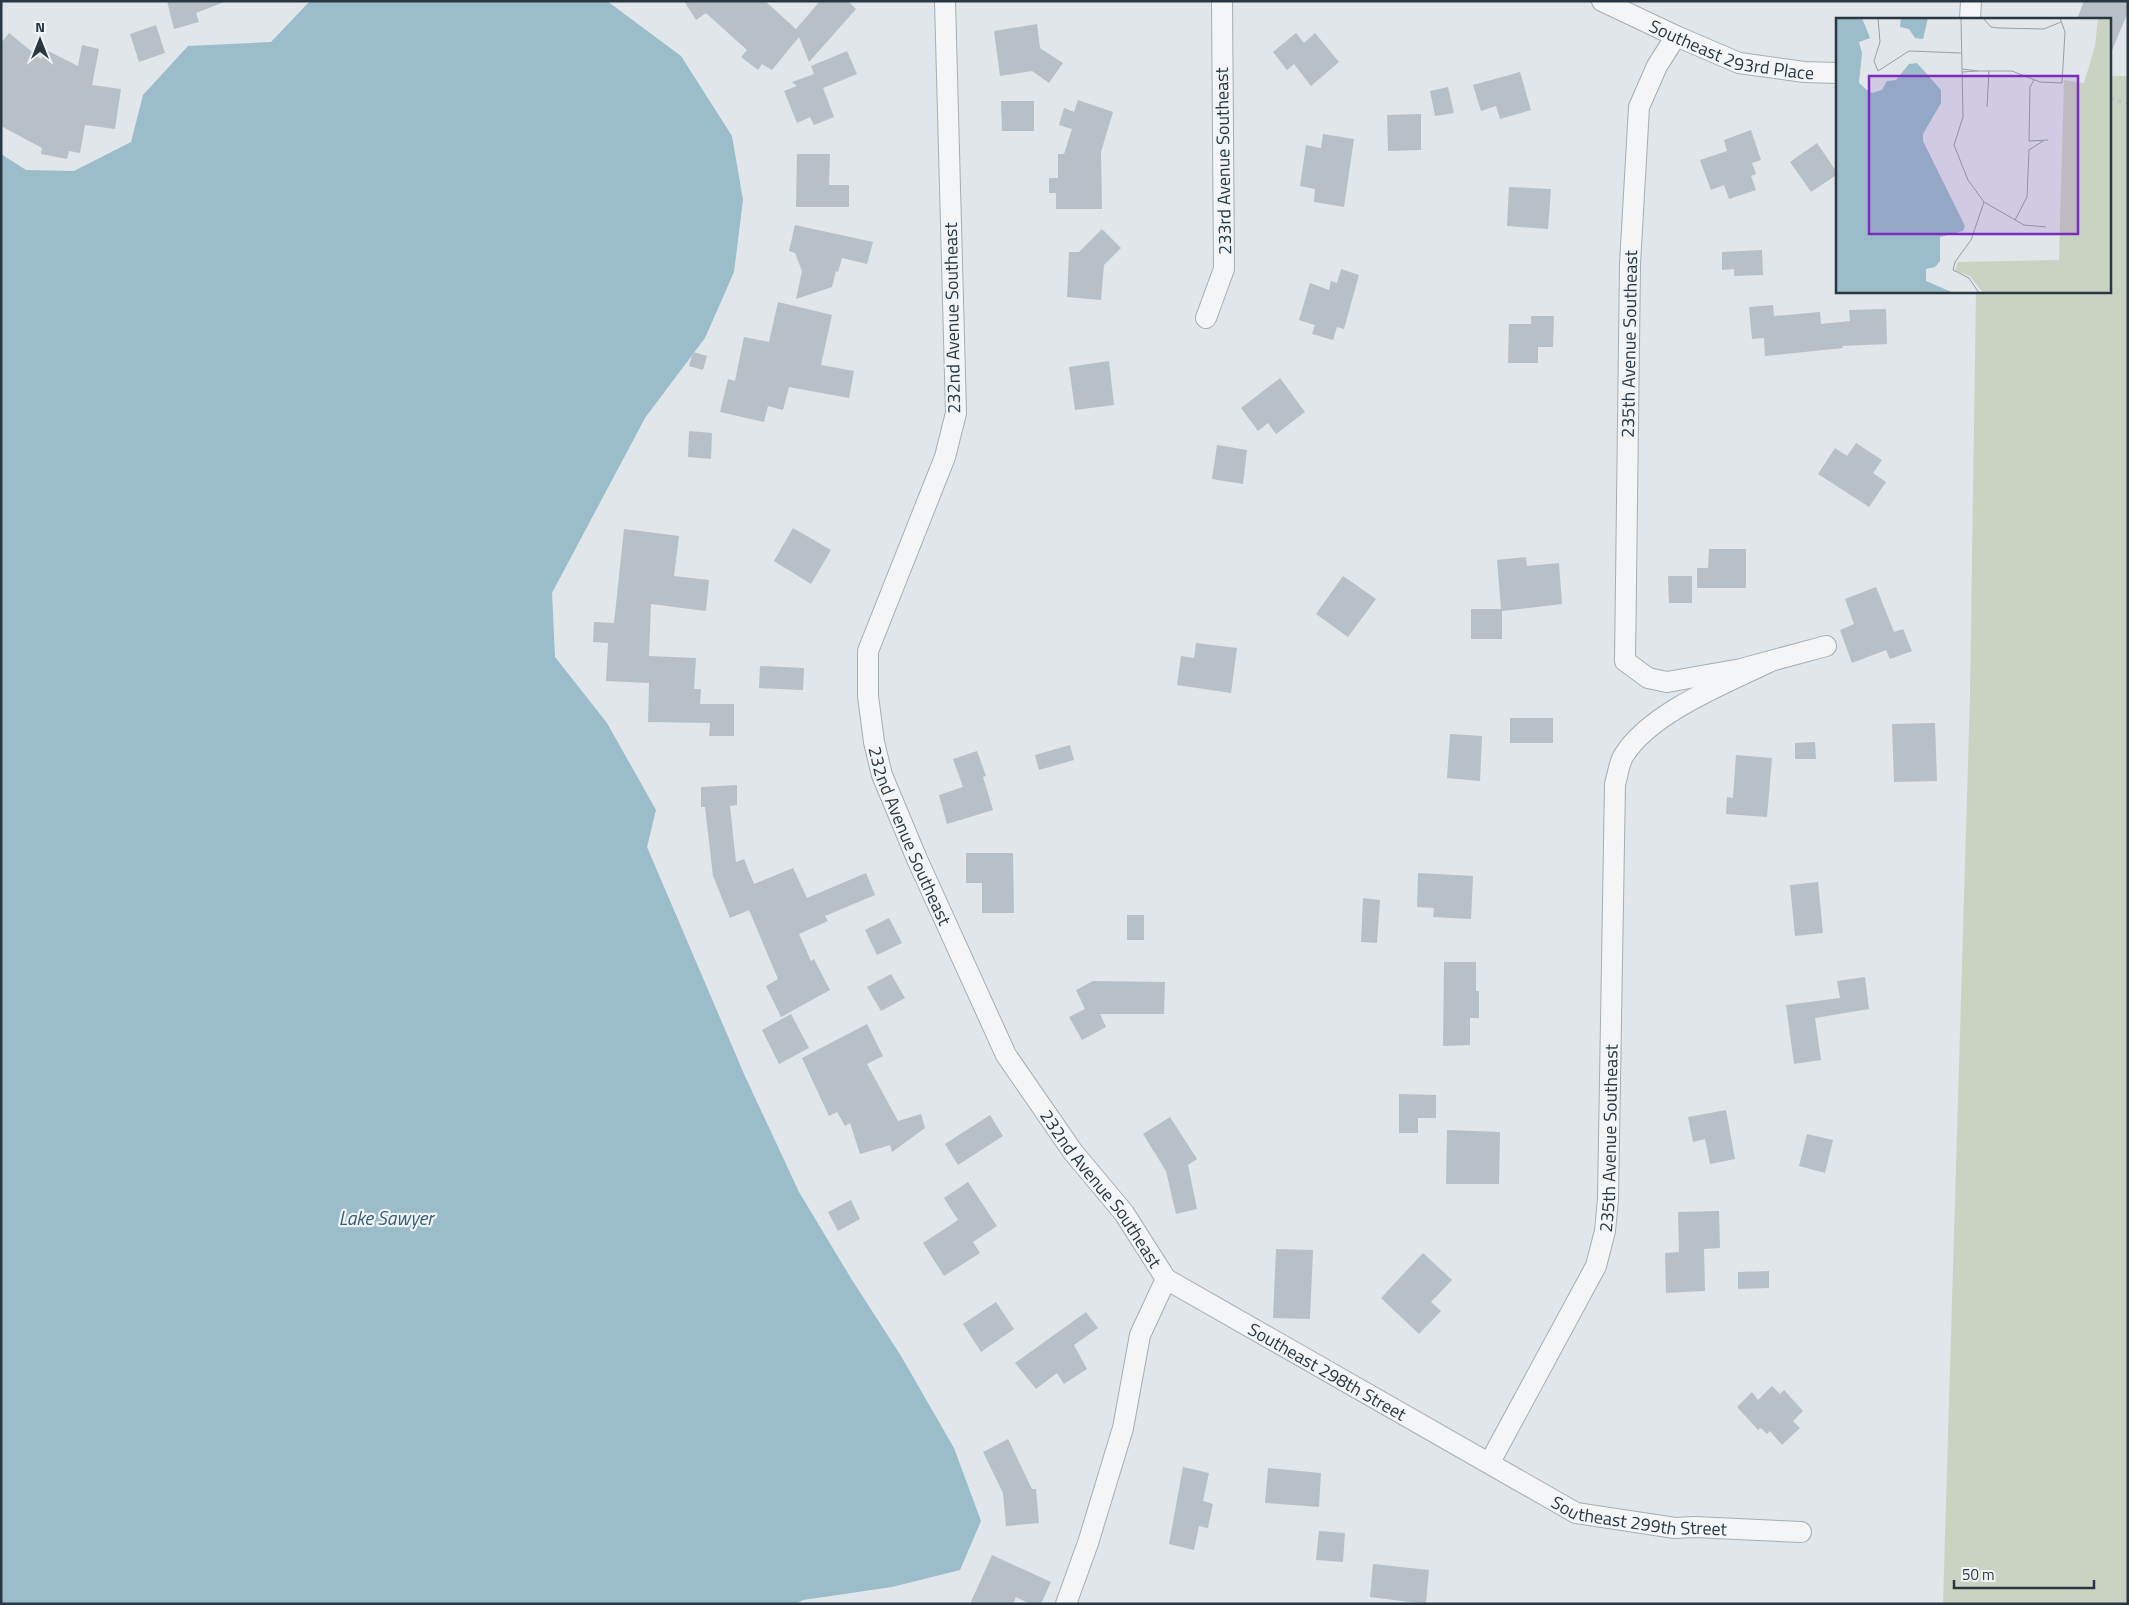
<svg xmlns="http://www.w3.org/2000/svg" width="2129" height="1605" font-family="'Titillium Web',sans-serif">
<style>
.green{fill:#cad3c1}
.water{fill:#9bbcc9}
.building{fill:#b7c0c6}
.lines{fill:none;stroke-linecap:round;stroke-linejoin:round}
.minor-casing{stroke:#a5aeb3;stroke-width:22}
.path{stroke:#bec4c8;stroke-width:3;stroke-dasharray:4 4;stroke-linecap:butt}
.minor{stroke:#f3f5f7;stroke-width:20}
.labels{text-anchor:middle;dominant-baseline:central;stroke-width:4.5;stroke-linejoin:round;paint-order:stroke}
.street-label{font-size:18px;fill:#283741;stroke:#f0f4f7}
.water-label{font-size:19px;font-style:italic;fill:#325f75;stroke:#f0f4f7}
.inset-road{fill:none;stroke:#96a0a6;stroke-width:1}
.view{fill:#7b2cbf;fill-opacity:0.15;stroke:#7b2cbf;stroke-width:2.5}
.inset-edge{fill:none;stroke:#283741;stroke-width:2.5}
</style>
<rect width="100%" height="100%" fill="#e0e6e9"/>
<path class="green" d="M2110 76H2128V1604H1943L1970 696 1976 291H2110Z"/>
<path class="water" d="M310 1H607L681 56 732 136 743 200 734 272 705 338 645 418 552 593 555 657 607 723 656 810 647 847 744 1074 799 1192 852 1280 901 1356 954 1448 981 1521 960 1570 892 1587 803 1600 795 1604H1V154L26 170 74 171 131 142 143 95 188 46 271 42Z"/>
<g class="building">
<path d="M167 1H223L224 2 196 13 199 22 174 29Z"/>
<path d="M684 1H765L796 29 820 1H848L856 9 809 62 799 37 772 70 762 64 758 70 741 57 747 50 706 13 696 20Z"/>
<path d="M2084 1H2128V12L2111 53 2110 19H2077Z"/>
<path d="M1037 24 1040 48 1063 63 1049 83 1032 71 1000 76 994 31Z"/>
<path d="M156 25 165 53 139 62 130 34Z"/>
<path d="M9 33 41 59 46 50 78 66 82 45 99 49 92 85 121 89 115 129 85 125 80 153 69 151 67 159 41 154 42 148 1 126V43Z"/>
<path d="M1296 33 1304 43 1315 33 1339 62 1311 86 1294 64 1287 70 1273 52Z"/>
<path d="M847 51 857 74 823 88 834 117 814 125 810 117 797 123 784 91 797 86 792 82 814 74 811 66Z"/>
<path d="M1520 72 1531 110 1500 119 1496 106 1481 111 1473 85Z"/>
<path d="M1448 87 1454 113 1435 116 1430 91Z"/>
<path d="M1078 100 1113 112 1101 152 1102 209H1056V193H1049V178H1058V154H1064L1072 129 1059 125 1064 108 1074 112Z"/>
<path d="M1001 101H1034V131H1002Z"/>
<path d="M1421 114V150L1388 151 1387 115Z"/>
<path d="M1751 130 1761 160 1752 163 1756 174 1751 176 1756 190 1729 199 1724 185 1711 190 1700 160 1727 151 1724 140Z"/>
<path d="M1323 134 1354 139 1344 207 1314 202 1315 189 1300 186 1306 145 1321 148Z"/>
<path d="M1817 143 1838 174 1811 192 1790 162Z"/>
<path d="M797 154H830L829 185H849V207H796Z"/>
<path d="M1509 187 1551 189 1548 229 1507 226Z"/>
<path d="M795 225 873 242 867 264 842 258 838 272 836 271 832 287 796 299 802 271 795 253 789 251Z"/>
<path d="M1102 229 1121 248 1104 265 1101 300 1067 297 1069 252H1079Z"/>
<path d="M1762 250 1763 275 1734 276V269L1722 270V252Z"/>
<path d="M1341 269 1359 275 1344 329 1337 327 1333 340 1312 334 1315 325 1299 320 1310 283 1329 290 1331 281 1337 283Z"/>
<path d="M778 302 832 315 821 365 854 371 849 398 789 387 783 410 768 406 764 422 720 412 728 379 735 381 744 337 769 342Z"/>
<path d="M1773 305 1774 316 1820 312 1821 324 1850 321 1849 310 1886 309 1887 344 1842 346 1843 348 1765 356 1764 338 1752 339 1749 307Z"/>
<path d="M1531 316H1554L1553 347H1538V363H1508L1509 324H1531Z"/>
<path d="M693 352 707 356 703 370 689 366Z"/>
<path d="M1109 361 1114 405 1075 410 1069 367Z"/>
<path d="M1280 378 1305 412 1276 434 1268 423 1258 431 1241 408Z"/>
<path d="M689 431 712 433 711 459 688 457Z"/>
<path d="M1856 443 1882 460 1873 473 1886 482 1869 507 1818 474 1835 448 1847 456Z"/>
<path d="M1217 445 1247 450 1243 484 1212 479Z"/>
<path d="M793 528 831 550 811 584 774 561Z"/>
<path d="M624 529 679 536 674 576 709 580 706 611 651 604 649 656 696 658 694 689H701L700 704H734V736H709L710 723 648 722 649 683 606 681 608 643 593 642 594 622 614 623Z"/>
<path d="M1709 549H1746V588H1697V568H1708Z"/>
<path d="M1526 557 1527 566 1559 563 1562 604 1502 611V639H1471V609H1501L1497 560Z"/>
<path d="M1343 576 1376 599 1348 637 1316 614Z"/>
<path d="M1668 576H1692V603H1669Z"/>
<path d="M1876 587 1894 632 1903 629 1912 651 1890 659 1886 650 1852 663 1840 630 1854 624 1845 599Z"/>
<path d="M1196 643 1237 648 1231 693 1177 685 1181 656 1194 658Z"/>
<path d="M760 666 804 668 803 690 759 688Z"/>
<rect x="1510" y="718" width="43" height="25"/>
<path d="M1935 723 1937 781 1894 782 1892 724Z"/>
<path d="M1450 734 1482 736 1480 781 1447 778Z"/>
<path d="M1815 742 1816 759H1795V743Z"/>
<path d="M1070 745 1074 760 1039 770 1035 755Z"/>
<path d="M977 751 986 776 983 777 993 810 947 824 939 795 963 787 953 759Z"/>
<path d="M1736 755 1772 758 1767 817 1726 814 1727 797 1733 798Z"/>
<path d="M737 785V805L730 806 736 862 744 859 754 884 793 868 807 898 866 873 875 895 825 916 828 921 799 934 811 961 814 959 830 990 781 1017 766 986 778 979 749 910 730 918 713 876 705 807H701V787Z"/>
<path d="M966 853H1013L1014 913H982V883H966Z"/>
<path d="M1418 873 1473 876 1471 919 1433 917 1434 908 1417 907Z"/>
<path d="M1818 882 1823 933 1795 936 1790 885Z"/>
<path d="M1363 898 1380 900 1377 943 1361 942Z"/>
<rect x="1127" y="915" width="17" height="25"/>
<path d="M889 918 902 943 877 955 865 930Z"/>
<path d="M1444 962H1476V991H1479V1018H1470V1045L1443 1046Z"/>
<path d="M891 974 905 998 881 1011 867 987Z"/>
<path d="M1865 977 1869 1009 1815 1018 1821 1060 1794 1064 1786 1005 1840 998 1837 981Z"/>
<path d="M1093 981 1165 982 1164 1014H1100L1106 1027 1082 1040 1069 1017 1085 1009 1076 990Z"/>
<path d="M791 1014 809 1048 779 1064 762 1030Z"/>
<path d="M867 1024 883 1056 867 1064 898 1121 921 1114 925 1128 892 1152 890 1145 860 1154 850 1123 845 1126 837 1112 829 1116 802 1058Z"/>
<path d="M1399 1094 1436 1095V1118H1418V1133H1399Z"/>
<path d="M1726 1110 1735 1159 1710 1164 1705 1139 1693 1142 1688 1117Z"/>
<path d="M990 1115 1003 1136 958 1165 945 1144Z"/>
<path d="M1170 1117 1197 1159 1188 1165 1197 1209 1176 1214 1166 1171 1143 1134Z"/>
<path d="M1447 1130 1500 1132 1499 1184H1446Z"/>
<path d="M1807 1134 1833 1140 1825 1173 1799 1166Z"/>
<path d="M968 1182 997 1226 973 1242 980 1253 944 1276 923 1243 958 1220 944 1198Z"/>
<path d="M851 1200 860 1219 838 1231 828 1212Z"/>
<path d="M1719 1211 1720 1248 1704 1249 1705 1291 1666 1293 1665 1253 1679 1252 1678 1212Z"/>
<path d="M1276 1249 1313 1250 1310 1319 1273 1318Z"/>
<path d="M1423 1253 1452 1280 1431 1302 1441 1311 1419 1334 1381 1298Z"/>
<path d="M1769 1271V1288L1738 1289V1272Z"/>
<path d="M996 1302 1014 1329 981 1352 963 1324Z"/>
<path d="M1086 1312 1098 1328 1074 1345 1087 1369 1064 1384 1057 1373 1036 1389 1015 1363Z"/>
<path d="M1772 1386 1780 1394 1784 1390 1803 1411 1793 1421 1800 1428 1782 1445 1770 1431 1767 1434 1761 1428 1758 1430 1737 1407 1752 1392 1758 1400Z"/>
<path d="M1008 1439 1032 1489H1036L1039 1523 1006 1526 1003 1493 983 1452Z"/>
<path d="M1183 1467 1209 1473 1203 1501 1213 1504 1208 1528 1199 1526 1194 1550 1169 1544Z"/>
<path d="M1268 1468 1321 1473 1319 1507 1265 1503Z"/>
<path d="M1319 1531 1345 1533 1343 1562 1316 1560Z"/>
<path d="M992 1555 1051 1582 1041 1604H1030L1016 1597 1013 1604H970Z"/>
<path d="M1373 1564 1429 1570 1426 1604 1370 1597Z"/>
</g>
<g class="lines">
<defs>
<g id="minor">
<path id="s1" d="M945 1 956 413 945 457 868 651V696L874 742 882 775 917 859 1006 1055 1073 1152 1124 1213 1166 1279 1140 1335 1123 1428 1088 1543 1066 1604"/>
<path id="s2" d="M1602 1 1676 36 1739 63 1804 72 1838 73"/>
<path d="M1970 19 1971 1"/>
<path d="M1676 36 1657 66 1639 107 1630 264 1625 661 1648 678 1667 682 1741 669 1826 646"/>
<path d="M1206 318 1224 269 1222 1"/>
<path id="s3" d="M1166 1279 1576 1513 1675 1528 1694 1527 1801 1532"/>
<path id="s4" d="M1490 1462 1596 1266 1605 1231 1608 1199 1615 784C1618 775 1619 762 1624 755 1651 712 1726 683 1771 661"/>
</g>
</defs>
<use href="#minor" class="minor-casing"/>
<path class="path" d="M2110 98 2128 104"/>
<use href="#minor" class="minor"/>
</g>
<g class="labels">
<g class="street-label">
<text stroke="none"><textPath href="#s2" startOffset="140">Southeast 293rd Place</textPath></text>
<text transform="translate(1223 161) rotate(-91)">233rd Avenue Southeast</text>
<text transform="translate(952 318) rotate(-91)">232nd Avenue Southeast</text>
<text transform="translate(1629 344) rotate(-89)">235th Avenue Southeast</text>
<text stroke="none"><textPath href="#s1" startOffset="858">232nd Avenue Southeast</textPath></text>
<text stroke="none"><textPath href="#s4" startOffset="352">235th Avenue Southeast</textPath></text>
<text stroke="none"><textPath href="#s1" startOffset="1262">232nd Avenue Southeast</textPath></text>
<text stroke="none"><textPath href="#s3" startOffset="186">Southeast 298th Street</textPath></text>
<text stroke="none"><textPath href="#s3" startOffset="535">Southeast 299th Street</textPath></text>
</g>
<g class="water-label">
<text x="386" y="1217">Lake Sawyer</text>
</g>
</g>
<g transform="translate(1836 18)">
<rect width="275" height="275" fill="#e0e6e9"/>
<path d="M262 0H275V275H147L134 258 119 253 122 244 223 242 228 62 248 65 259 28Z" fill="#cad3c1"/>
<path d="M0 0H26L34 20 23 24 26 35 23 65 31 72 36 75 46 72 51 63 60 62 73 46 81 45 105 72V85L87 116V123L129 208 127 213 104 219V243L99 249 90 251V263L118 275H0ZM65 0H92L87 21 79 20 73 11 64 9Z" fill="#9bbcc9"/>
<path class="inset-road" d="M42 0 44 24 38 43 42 53 73 33 125 35M125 0 127 99 118 127 132 162 148 184 135 222 119 244 117 252 133 260 143 275M147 0 155 9 163 10 208 11 225 4M126 51 142 53 126 54M142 53H176L204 64 226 65 229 14 224 0M198 62 194 69 193 123 212 122M151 89 153 53M148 184 188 207 210 209M179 202 191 179 193 132 207 123"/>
<path class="view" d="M33 58H242V216H33Z"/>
<rect width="275" height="275" class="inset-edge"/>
</g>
<rect width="2129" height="1605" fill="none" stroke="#283741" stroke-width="5"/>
<g transform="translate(40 40)" stroke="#f0f4f7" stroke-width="4" paint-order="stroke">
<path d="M0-4L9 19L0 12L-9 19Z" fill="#283741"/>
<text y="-8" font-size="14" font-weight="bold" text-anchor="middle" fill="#283741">N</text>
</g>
<path d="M1954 1580v8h140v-8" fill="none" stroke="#283741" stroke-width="2.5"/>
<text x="1962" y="1580" font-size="15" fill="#283741" stroke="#f0f4f7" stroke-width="4" paint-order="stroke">50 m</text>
</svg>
